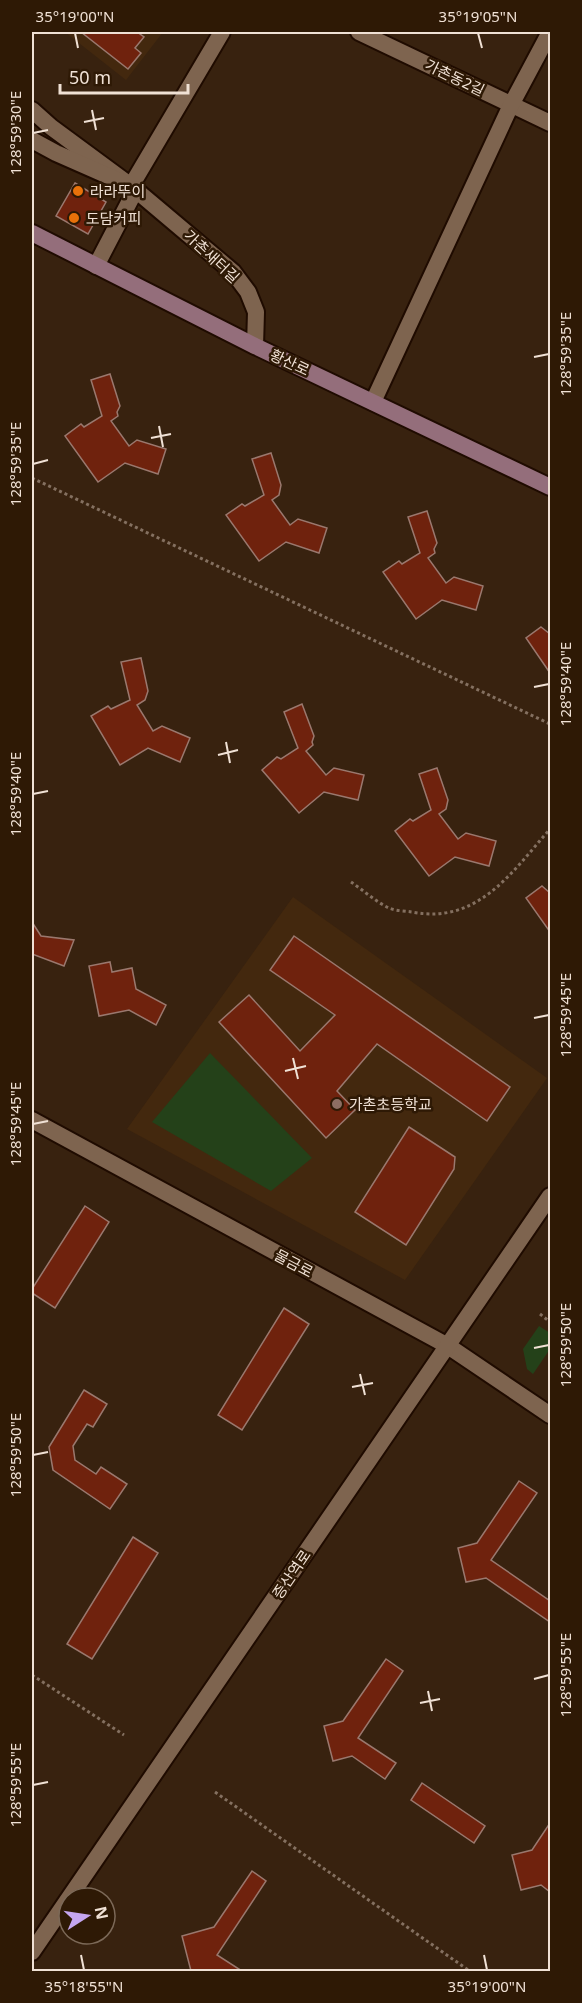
<svg xmlns="http://www.w3.org/2000/svg" width="582" height="2003" font-family="'Noto Sans','Noto Sans KR',sans-serif">
<style>
.built{fill:#43280e}
.green{fill:#244119}
.building{fill:#6f220d;stroke:#9a786e;stroke-width:1.5}
.lines{fill:none;stroke-linecap:round;stroke-linejoin:round}
.minor-casing{stroke:#1f0b00;stroke-width:20}
.tertiary-casing{stroke:#1f0b00;stroke-width:20}
.secondary-casing{stroke:#1f0b00;stroke-width:20}
.path{stroke:#847060;stroke-width:3;stroke-dasharray:3 3;stroke-linecap:butt}
.minor{stroke:#7e644f;stroke-width:16}
.tertiary{stroke:#7e644f;stroke-width:16}
.secondary{stroke:#946e7b;stroke-width:16}
.ticks{fill:none;stroke:#f0e1d5;stroke-width:2}
.food-dot{fill:#e8710a;stroke:#2e1905;stroke-width:2}
.education-dot{fill:#8d6e63;stroke:#2e1905;stroke-width:2}
.labels{text-anchor:middle;dominant-baseline:central;stroke-width:5;stroke-linejoin:round;paint-order:stroke}
.street-label{font-size:15px;fill:#f0e1d5;stroke:#2e1905}
.poi-label{font-size:15px;fill:#f0e1d5;stroke:#2e1905;text-anchor:start}
.neatline{fill:none;stroke:#f0e1d5;stroke-width:2}
.ticks-label{font-size:15px;text-anchor:middle;fill:#f0e1d5}
</style>
<rect width="100%" height="100%" fill="#38220f"/>
<g class="built">
<path d="M65 32H163L126 80Z"/>
<path d="M293 897 547 1078 405 1280 127 1129Z"/>
</g>
<g class="green">
<path d="M210 1053 312 1158 271 1191 152 1122Z"/>
<path d="M539 1326 550 1333V1349L533 1374 527 1369 523 1349Z"/>
</g>
<g class="building">
<path d="M81 32H137L144 37 135 48 141 53 128 69Z"/>
<path d="M75 183 106 202 88 234 56 216Z"/>
<path d="M110 374 120 406 117 412 118 416 111 421 129 446 137 440 166 449 158 474 125 463 98 482 65 436 81 424 84 427 102 416 91 380Z"/>
<path d="M271 453 281 485 279 495 272 500 290 525 298 519 327 528 319 553 286 542 259 561 226 515 242 504 245 506 264 495 252 459Z"/>
<path d="M427 511 437 543 434 549 435 553 428 558 446 583 454 577 483 586 476 610 442 600 416 619 383 572 399 561 402 564 420 553 408 517Z"/>
<path d="M541 627 550 634V673L526 638Z"/>
<path d="M141 658 148 691 145 700 137 705 153 731 162 726 190 738 180 762 148 748 120 765 91 716 108 706 111 709 130 700 121 662Z"/>
<path d="M302 704 314 736 312 742 313 745 306 751 326 775 334 768 364 775 358 800 324 792 299 813 262 770 277 757 281 759 298 748 284 712Z"/>
<path d="M437 768 448 800 446 809 439 814 458 839 466 833 496 841 489 866 455 857 429 876 395 831 410 819 413 821 431 810 419 774Z"/>
<path d="M542 886 550 893V932L526 898Z"/>
<path d="M32 922 41 936 74 940 64 966 32 954Z"/>
<path d="M294 936 510 1087 487 1121 377 1044 337 1091 355 1110 326 1138 219 1022 249 995 300 1051 335 1015 270 970Z"/>
<path d="M110 962 112 972 132 968 136 989 166 1005 156 1025 129 1010 99 1016 89 966Z"/>
<path d="M409 1127 455 1157 454 1169 406 1245 355 1212Z"/>
<path d="M85 1206 109 1222 55 1308 32 1293V1289Z"/>
<path d="M284 1308 309 1324 242 1430 218 1415Z"/>
<path d="M84 1390 107 1404 93 1427 87 1424 73 1446 75 1460 96 1474 101 1467 127 1484 110 1509 53 1470 49 1447Z"/>
<path d="M519 1481 537 1493 491 1560 550 1601V1622L486 1578 466 1582 458 1548 477 1543Z"/>
<path d="M133 1537 158 1553 92 1659 67 1644Z"/>
<path d="M386 1659 403 1671 358 1738 396 1763 385 1779 352 1756 333 1761 324 1726 343 1721Z"/>
<path d="M422 1783 485 1826 474 1843 411 1800Z"/>
<path d="M550 1823V1892L541 1885 521 1890 512 1855 532 1850Z"/>
<path d="M252 1871 266 1881 217 1955 242 1971H191L182 1936 214 1927Z"/>
</g>
<g class="lines">
<defs>
<g id="minor">
<path d="M359 32 550 123"/>
<path d="M32 110 51 127 131 186 233 272 248 292 256 312 255 346"/>
<path d="M32 140 56 153 131 186 222 32"/>
<path d="M96 266 136 189"/>
<path d="M373 402 511 105 550 32"/>
<path d="M32 1120 448 1346 550 1415"/>
</g>
<path id="tertiary" d="M32 1952 550 1196"/>
<path id="secondary" d="M32 233 255 346 550 487"/>
</defs>
<use href="#minor" class="minor-casing"/>
<use href="#tertiary" class="tertiary-casing"/>
<use href="#secondary" class="secondary-casing"/>
<g class="path">
<path d="M32 478 550 724"/>
<path d="M351 882C363 890 376 902 389 908 396 911 405 911 412 912 478 925 512 872 550 829"/>
<path d="M540 1314 550 1322"/>
<path d="M32 1675 124 1735"/>
<path d="M215 1792 471 1972"/>
</g>
<use href="#minor" class="minor"/>
<use href="#tertiary" class="tertiary"/>
<use href="#secondary" class="secondary"/>
</g>
<path class="ticks" d="M75 33 78 48M478 33 482 48M92 110 96 130M84 122 104 118M33 133 48 130M534 357 549 354M159 426 163 447M151 438 171 434M33 464 48 460M534 687 549 684M226 742 230 763M218 755 238 750M33 794 48 791M534 1018 549 1015M293 1058 298 1079M285 1071 306 1066M33 1124 48 1121M534 1348 549 1345M360 1374 365 1395M352 1387 373 1383M33 1455 48 1452M534 1679 549 1675M428 1691 432 1711M420 1703 440 1699M33 1785 48 1782M81 1955 84 1970M484 1955 487 1970"/>
<g class="food-dot">
<circle cx="78" cy="191" r="6"/>
<circle cx="74" cy="218" r="6"/>
</g>
<circle class="education-dot" cx="337" cy="1104" r="6"/>
<g class="labels">
<g class="street-label">
<text transform="translate(455 77) rotate(26)">가촌동2길</text>
<text transform="translate(212 256) rotate(43)">가촌새터길</text>
<text transform="translate(290 362) rotate(25)">황산로</text>
<text transform="translate(294 1263) rotate(28)">물금로</text>
<text transform="translate(291 1574) rotate(-56)">증산역로</text>
</g>
<g class="poi-label">
<text x="90" y="191">라라뚜이</text>
<text x="86" y="218">도담커피</text>
<text x="349" y="1104">가촌초등학교</text>
</g>
</g>
<rect width="582" height="2003" fill="none" stroke="#2e1905" stroke-width="66"/>
<g transform="translate(87 1916) rotate(78)"><circle r="28" fill="#2e1905" stroke="#7c6958" stroke-width="1.5"/>
<path d="M0-4.5L10 22L0 15L-10 22Z" fill="#c5a6f0"/>
<text y="-9" font-size="16" font-weight="bold" text-anchor="middle" fill="#f0e1d5">N</text>
</g>
<path d="M60 84v9h128v-9" fill="none" stroke="#f0e1d5" stroke-width="3"/>
<text x="69" y="84" font-size="18" fill="#f0e1d5" stroke="#2e1905" stroke-width="4.5" paint-order="stroke">50 m</text>
<rect x="33" y="33" width="516" height="1937" class="neatline"/>
<g class="ticks-label">
<text x="75" y="22">35°19'00"N</text>
<text x="478" y="22">35°19'05"N</text>
<text transform="translate(16 133) rotate(-90)" y="5">128°59'30"E</text>
<text transform="translate(566 354) rotate(-90)" y="5">128°59'35"E</text>
<text transform="translate(16 464) rotate(-90)" y="5">128°59'35"E</text>
<text transform="translate(566 684) rotate(-90)" y="5">128°59'40"E</text>
<text transform="translate(16 794) rotate(-90)" y="5">128°59'40"E</text>
<text transform="translate(566 1015) rotate(-90)" y="5">128°59'45"E</text>
<text transform="translate(16 1124) rotate(-90)" y="5">128°59'45"E</text>
<text transform="translate(566 1345) rotate(-90)" y="5">128°59'50"E</text>
<text transform="translate(16 1455) rotate(-90)" y="5">128°59'50"E</text>
<text transform="translate(566 1675) rotate(-90)" y="5">128°59'55"E</text>
<text transform="translate(16 1785) rotate(-90)" y="5">128°59'55"E</text>
<text x="84" y="1992">35°18'55"N</text>
<text x="487" y="1992">35°19'00"N</text>
</g>
</svg>
